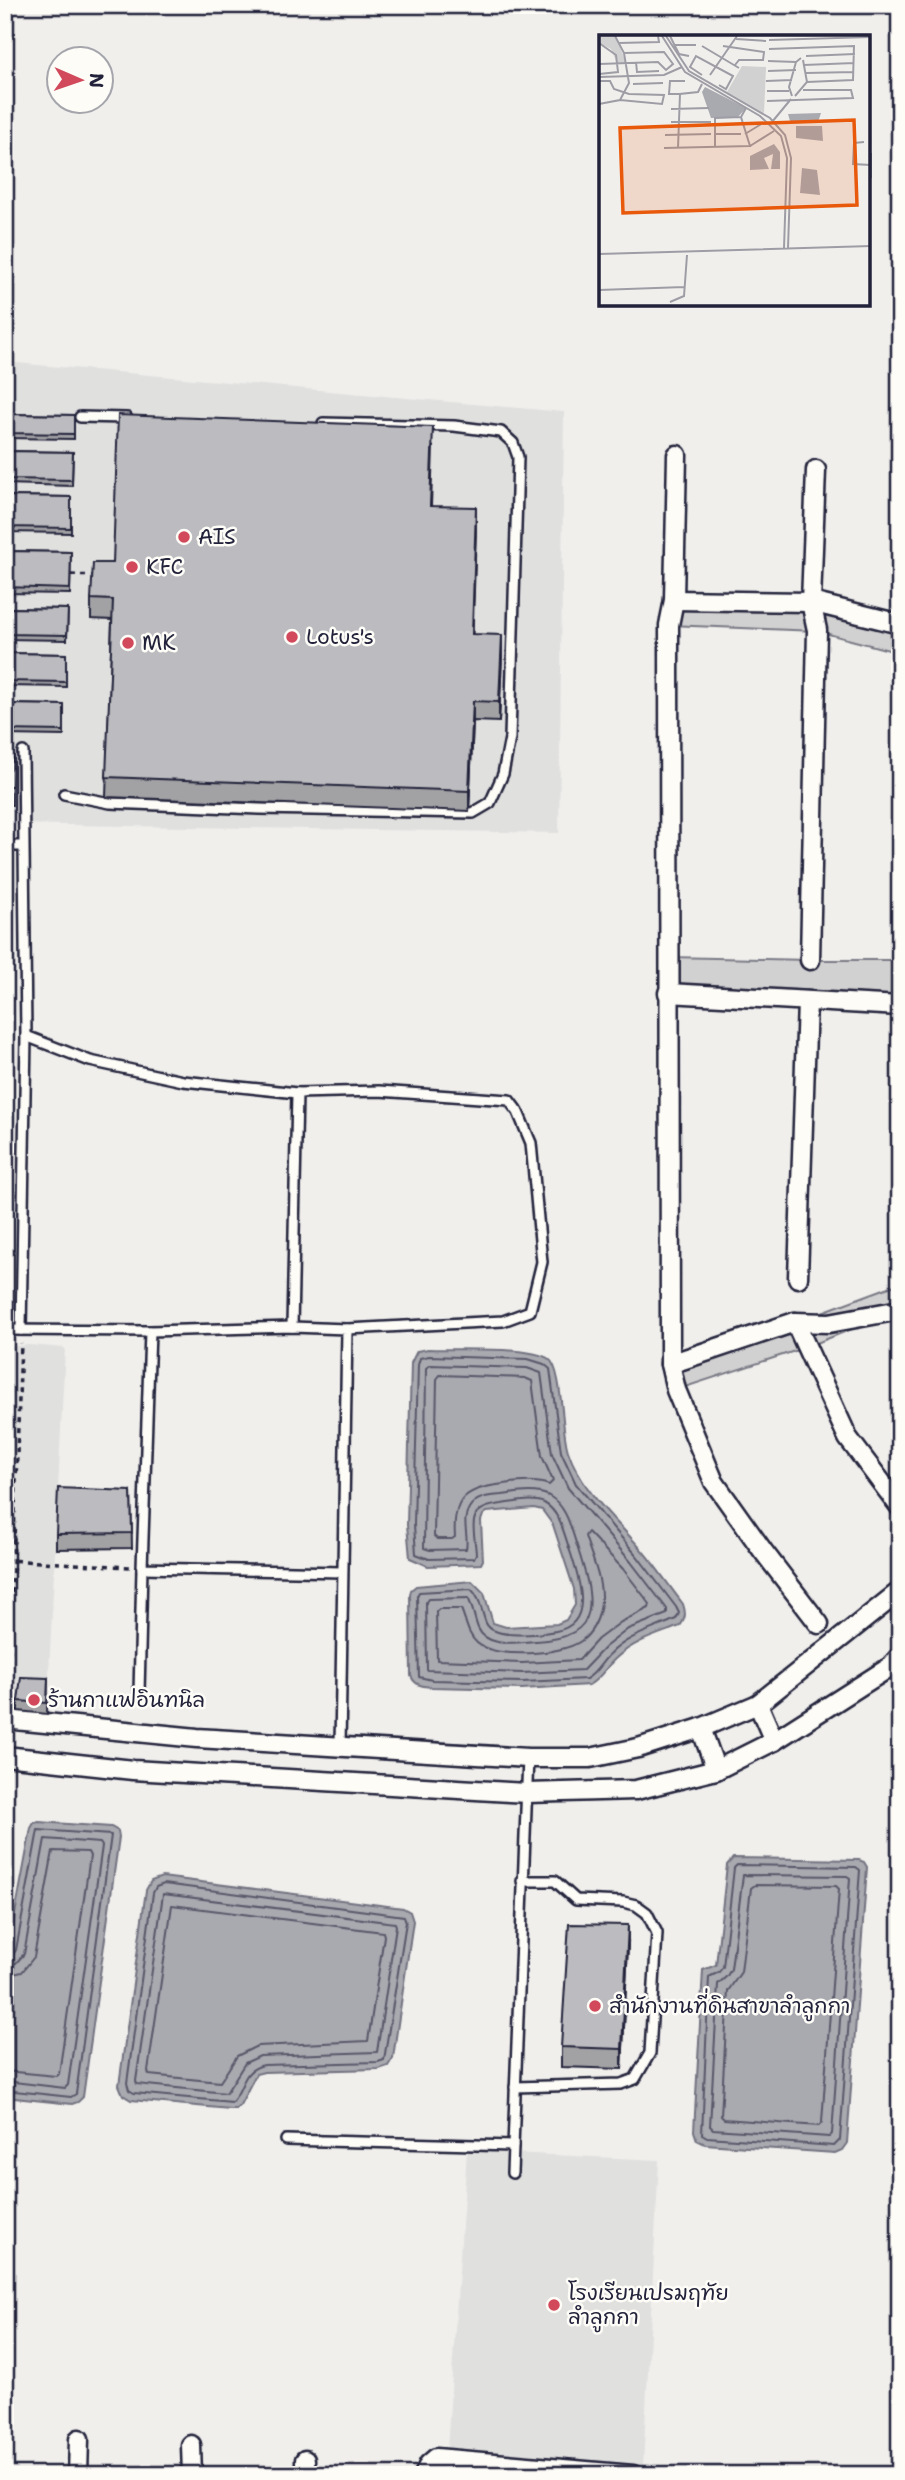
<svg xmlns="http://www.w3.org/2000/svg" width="905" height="2480" font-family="'Shantell Sans','Playpen Sans Thai',sans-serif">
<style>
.built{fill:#e0e0df}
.green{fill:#d2d1d1;stroke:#7a7a86;stroke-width:2}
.water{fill:#a9a9b0;stroke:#737381;stroke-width:2}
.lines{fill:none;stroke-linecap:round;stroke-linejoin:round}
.shore{stroke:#58586a;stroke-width:2}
.service-casing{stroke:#22223b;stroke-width:14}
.minor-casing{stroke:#22223b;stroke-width:23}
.path{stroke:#22223b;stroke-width:3.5;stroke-dasharray:5 5;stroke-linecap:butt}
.service{stroke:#fdfcf7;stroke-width:9}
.minor{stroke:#fdfcf7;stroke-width:18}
.wall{fill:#a2a2a5;stroke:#22223b;stroke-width:2}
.shaded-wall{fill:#848486;stroke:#22223b;stroke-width:2}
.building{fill:#bcbcc0;stroke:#22223b;stroke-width:2}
.poi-dot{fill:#d1495b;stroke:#fdfcf7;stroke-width:2.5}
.labels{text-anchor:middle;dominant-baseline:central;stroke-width:5;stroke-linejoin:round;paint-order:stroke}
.poi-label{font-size:21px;fill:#22223b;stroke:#fdfcf7;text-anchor:start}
.inset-road{fill:none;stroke:#9e9da5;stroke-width:2}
.view{fill:#e8590c;fill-opacity:0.15;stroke:#e8590c;stroke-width:3.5}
.inset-edge{fill:none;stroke:#22223b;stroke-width:3.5}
</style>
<rect width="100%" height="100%" fill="#f0efec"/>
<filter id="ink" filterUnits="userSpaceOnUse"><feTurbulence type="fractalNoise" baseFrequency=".0143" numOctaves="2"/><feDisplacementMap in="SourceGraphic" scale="14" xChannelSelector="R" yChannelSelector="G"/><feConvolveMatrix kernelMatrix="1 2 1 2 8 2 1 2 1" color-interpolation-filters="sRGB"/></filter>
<g filter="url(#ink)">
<g class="built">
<path d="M5 362 564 412 559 833 5 824Z"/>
<path d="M29 1345 65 1348 47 1714 5 1710V1432H7L8 1347Z"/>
<path d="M467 2151 659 2160 643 2466 447 2450Z"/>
</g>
<g class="green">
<path d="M674 600 811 602 900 624V653L817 631 669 625Z"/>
<path d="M669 957 810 960H900V1004L668 993Z"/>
<path d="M900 1283V1310L804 1348 676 1390 670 1364 795 1322Z"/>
</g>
<g class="water">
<path d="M428 1349C455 1350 530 1346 549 1359 563 1369 561 1431 568 1451 581 1490 615 1519 641 1549 656 1566 669 1586 683 1604 686 1613 686 1618 680 1626 657 1635 634 1641 616 1658 606 1667 601 1678 589 1685L522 1689 431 1687C421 1686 415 1685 411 1676L410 1595 411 1590 416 1586 472 1581 484 1593 493 1623 506 1627 557 1624 566 1620 575 1605 574 1589 553 1525 542 1510 534 1508 487 1512 483 1515 481 1521 483 1560 481 1564 428 1566 410 1558 407 1525 411 1363 417 1351Z"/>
<path d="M39 1822 111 1827 118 1831 119 1837 83 2097 78 2102 72 2104 5 2097V1968L31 1828 34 1823Z"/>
<path d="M733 1858 859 1860 864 1862 867 1867 847 2143 842 2150 835 2153 705 2144 697 2140 694 2131 703 1970 716 1965 727 1865Z"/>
<path d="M162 1877 403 1908 410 1912 413 1921 393 2058 388 2066 379 2069 264 2072 256 2074 240 2105 236 2109H230L131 2100 123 2095 119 2085 146 1890 151 1881Z"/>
</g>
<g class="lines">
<g class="shore">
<path d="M429 1356 528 1359 544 1364 550 1369 561 1452 576 1484 638 1557 676 1607 679 1613 676 1619C652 1630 629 1635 610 1654 601 1662 597 1673 586 1679L522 1682 432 1680 419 1677 417 1596 419 1592 471 1589C481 1598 481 1611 486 1623 493 1640 540 1634 556 1631 595 1624 579 1579 571 1554 565 1538 561 1512 544 1503 532 1498 515 1502 502 1504 465 1508 474 1524 476 1554L474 1558 429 1559 416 1554 414 1525 418 1365 420 1358Z"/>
<path d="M430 1365 527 1368 541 1373 552 1454 568 1488 631 1562 667 1609V1614L628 1629 605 1647 583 1670 522 1673 427 1670 426 1602 428 1599 468 1598C473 1607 474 1618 478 1628 487 1649 518 1642 536 1641 606 1638 593 1596 577 1546 571 1529 567 1506 549 1496 535 1489 517 1493 502 1495 491 1496 476 1496 469 1508 461 1521 469 1536 466 1549L430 1550 424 1548 426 1368Z"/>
<path d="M440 1375 525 1378 532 1381 542 1456 553 1481 549 1485C534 1480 520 1482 504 1484 468 1488 452 1496 455 1537L452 1539H437L434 1536 437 1379Z"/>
<path d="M588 1532 623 1569 650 1604 649 1608 621 1622 598 1639 579 1660 522 1663 437 1660 436 1612 439 1609H461C466 1620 467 1634 477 1643 495 1659 562 1655 581 1641 591 1634 598 1621 600 1609 605 1584 592 1559 585 1536Z"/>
<path d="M737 1865 856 1867 860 1870 840 2140 834 2146 707 2137 702 2134 709 1977 719 1972 723 1967 734 1868Z"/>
<path d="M743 1875 847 1876 850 1878 832 2134 829 2137 713 2129 710 2126 718 1984 727 1976 731 1969Z"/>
<path d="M164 1884 404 1916 406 1922 384 2060 378 2062 264 2065C241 2070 245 2087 232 2102L134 2093 129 2090 127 2083 153 1893 156 1887Z"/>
<path d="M755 1885 836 1886 839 1889 822 2122 819 2126 724 2119 721 2116 728 1991 741 1972 751 1888Z"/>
<path d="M163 1894 395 1923 396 1926 377 2052 260 2056 245 2063 226 2093 137 2084 136 2081Z"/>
<path d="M172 1905 383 1932 384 1936 368 2041 257 2046 237 2056 220 2082 149 2075 148 2071Z"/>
<path d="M5 1957 12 1956 16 1950 38 1830 111 1835 76 2094 71 2097 5 2090"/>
<path d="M5 1966 16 1963 24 1954 45 1839 100 1843 102 1846 68 2085 65 2088 5 2081"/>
<path d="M5 1976 22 1972 34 1957 53 1851 88 1852 90 1856 59 2074 56 2076 5 2071"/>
</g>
<defs>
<g id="service">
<path d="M80 417 127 418"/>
<path d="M64 794 110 803 259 809 473 813 490 803 503 774 510 738 518 457 513 443 501 432 454 426 323 423"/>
<path d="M5 846H22"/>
<path d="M26 1036 90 1061 183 1081 297 1093 379 1091 509 1100 518 1112 531 1143 542 1262 530 1311 503 1321 347 1329"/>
<path d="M292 1327 297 1093"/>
<path d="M5 1330 150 1331 292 1327 347 1329 340 1746"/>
<path d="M21 1330 26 1036 23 752"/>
<path d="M150 1331 142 1568 342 1572"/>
<path d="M139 1693 142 1568"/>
<path d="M5 1751 7 1719"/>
<path d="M515 2087 621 2084 635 2079 650 2053 657 1933 647 1913 636 1905 623 1902 576 1900 555 1881H522"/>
<path d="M286 2140 513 2146"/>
<path d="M512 2173 528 1758"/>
</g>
<g id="minor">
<path d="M677 455 674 600 669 625 670 1364 795 1322 829 1323 900 1310"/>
<path d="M674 600 811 602 900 624"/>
<path d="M810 960 817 630 811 602 816 470"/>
<path d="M668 993 900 1006"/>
<path d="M798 1278 807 1001"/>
<path d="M795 1322 848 1438 900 1507"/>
<path d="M670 1364 676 1390 714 1482 763 1551 819 1624"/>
<path d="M758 1704 774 1741"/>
<path d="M5 1719 197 1738 528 1758H590L638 1748 701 1728 758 1704 900 1591"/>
<path d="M701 1728 716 1770"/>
<path d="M5 1756 133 1770 527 1793 636 1790 716 1770 774 1741 890 1667 900 1656"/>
<path d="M191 2445 192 2475"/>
<path d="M78 2475 79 2439"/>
<path d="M305 2475V2460"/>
<path d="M424 2475 429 2464 436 2458 633 2475"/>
</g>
</defs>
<use href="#service" class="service-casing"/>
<use href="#minor" class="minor-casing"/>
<g class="path">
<path d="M71 575 97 576"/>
<path d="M5 1560 130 1567"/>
<path d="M8 1703 21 1343"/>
</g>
<use href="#service" class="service"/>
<use href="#minor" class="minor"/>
</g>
<g class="wall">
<path d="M5 414 74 415V439L5 438Z"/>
<path d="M433 447 431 506 476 527 472 634 502 655 499 722 473 721 469 811 106 797 112 620 91 619V599L113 563Z"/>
<path d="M5 451 73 452 72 486 5 484Z"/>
<path d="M5 496 71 497V533L5 532Z"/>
<path d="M5 551 71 552 70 594 5 593Z"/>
<path d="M5 608 68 609 67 640 5 639Z"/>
<path d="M5 653 66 654V687L5 686Z"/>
<path d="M5 704 64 705V736L5 735Z"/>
<path d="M5 741H13L12 805H5Z"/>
<path d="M131 1491 132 1548 56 1549V1534Z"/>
<path d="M48 1678 47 1714 18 1711V1701Z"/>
<path d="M628 1944 622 2069 561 2067V2047Z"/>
</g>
<g class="shaded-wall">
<path d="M476 507V527L472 654V634Z"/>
<path d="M502 635V655L499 722V702Z"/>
<path d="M473 701V721L469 811V791Z"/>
<path d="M628 1925V1944L622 2069V2049Z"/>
</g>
<g class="building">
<path d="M5 414 74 415V434L5 433Z"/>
<path d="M118 415 433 427 430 506 476 507 472 634 502 635 499 702 473 701 469 791 106 777 113 600 91 599 93 563H113Z"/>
<path d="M5 451 73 452 72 480 5 479Z"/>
<path d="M5 496 71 497V528L5 527Z"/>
<path d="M5 551 71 552 70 589 5 587Z"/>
<path d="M5 608 68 609 67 635 5 634Z"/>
<path d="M5 653 66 654V682L5 681Z"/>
<path d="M5 704 64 705V731L5 730Z"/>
<path d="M5 741H13L12 786H5Z"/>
<path d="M58 1488 131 1491 132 1533 56 1534Z"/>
<path d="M21 1677 48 1678 47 1703 18 1701Z"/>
<path d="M569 1924 628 1925 622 2049 561 2047Z"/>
</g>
</g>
<g class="poi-dot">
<circle cx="184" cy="537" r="7"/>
<circle cx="132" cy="567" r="7"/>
<circle cx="292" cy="637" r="7"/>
<circle cx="128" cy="643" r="7"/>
<circle cx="34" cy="1700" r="7"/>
<circle cx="595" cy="2006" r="7"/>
<circle cx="554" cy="2305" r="7"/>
</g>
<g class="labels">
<g class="poi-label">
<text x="198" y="537">AIS</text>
<text x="146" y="567">KFC</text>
<text x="306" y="637">Lotus's</text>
<text x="142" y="643">MK</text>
<text x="48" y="1700">ร้านกาแฟอินทนิล</text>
<text x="609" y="2006">สำนักงานที่ดินสาขาลำลูกกา</text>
<text x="568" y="2293">โรงเรียนเปรมฤทัย<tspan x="568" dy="24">ลำลูกกา</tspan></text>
</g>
</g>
<g transform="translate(599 35)">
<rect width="271" height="271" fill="#f0efec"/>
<path d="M0 1H17L27 28H18L12 14 0 8ZM143 31 167 32 165 78 128 57Z" fill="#d2d1d1"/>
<path d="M106 52 147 73 139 82 112 83 103 57ZM222 78 219 87 191 86 189 79ZM197 91H223L224 106 197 103ZM175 109 181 117V134H172L174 119 165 123 170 134 151 135V121ZM203 133 218 135 221 160 201 158Z" fill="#a9a9b0"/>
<path class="inset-road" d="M63 1 86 37 161 81 182 101 188 123 185 213M67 1 90 36 171 83 186 100 192 123 189 213M71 1 80 19 90 21M137 4 167 6M170 5 272 2M0 8 17 20 19 37 0 39M20 8 60 7 59 1M75 10H97M103 11 140 33M124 11 165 17 164 25H140L136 30M170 14 255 11 254 45 208 47M207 21 256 19M169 26 197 27M37 27 38 37 60 36M0 29 59 27 67 35 74 29 65 17 25 18M205 30 255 28M169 36 197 35M207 38 255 37M103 40 91 32 97 21 134 41 127 54 120 50M111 40 138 1M0 42 65 40 83 32M0 46H11L15 54 30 59 65 60 63 69 21 65M167 46 193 45M34 49 64 48M168 56H190M81 59H70L71 46H86M193 61 190 52 197 27 202 23M196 61 208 47 204 25M168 66 254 63 252 55H204M0 69 21 65 30 48 25 18 16 1M72 74 110 73M72 87H112M173 87 192 64M116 99H142M146 99 164 88M66 100 112 99M265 107 255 108 254 129 272 130M151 111 175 96M116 112V83L142 82M65 113 151 111 142 82 147 73M79 113 81 59 99 57 103 49M272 118V143M0 219 272 211M0 255 85 252M71 267 85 261 88 220"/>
<path class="view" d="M255 85 258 170 24 178 21 93Z"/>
<rect width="271" height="271" class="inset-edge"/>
</g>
<rect width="905" height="2480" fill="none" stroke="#fdfcf7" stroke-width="28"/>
<rect x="14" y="14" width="877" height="2452" fill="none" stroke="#22223b" stroke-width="2.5" filter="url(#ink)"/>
<g transform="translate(80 80) rotate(92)"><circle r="33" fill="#fdfcf7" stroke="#a5a5ac" stroke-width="2"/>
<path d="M0-5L12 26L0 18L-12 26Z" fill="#d1495b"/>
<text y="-10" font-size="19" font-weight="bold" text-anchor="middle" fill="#22223b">N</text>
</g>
</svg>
